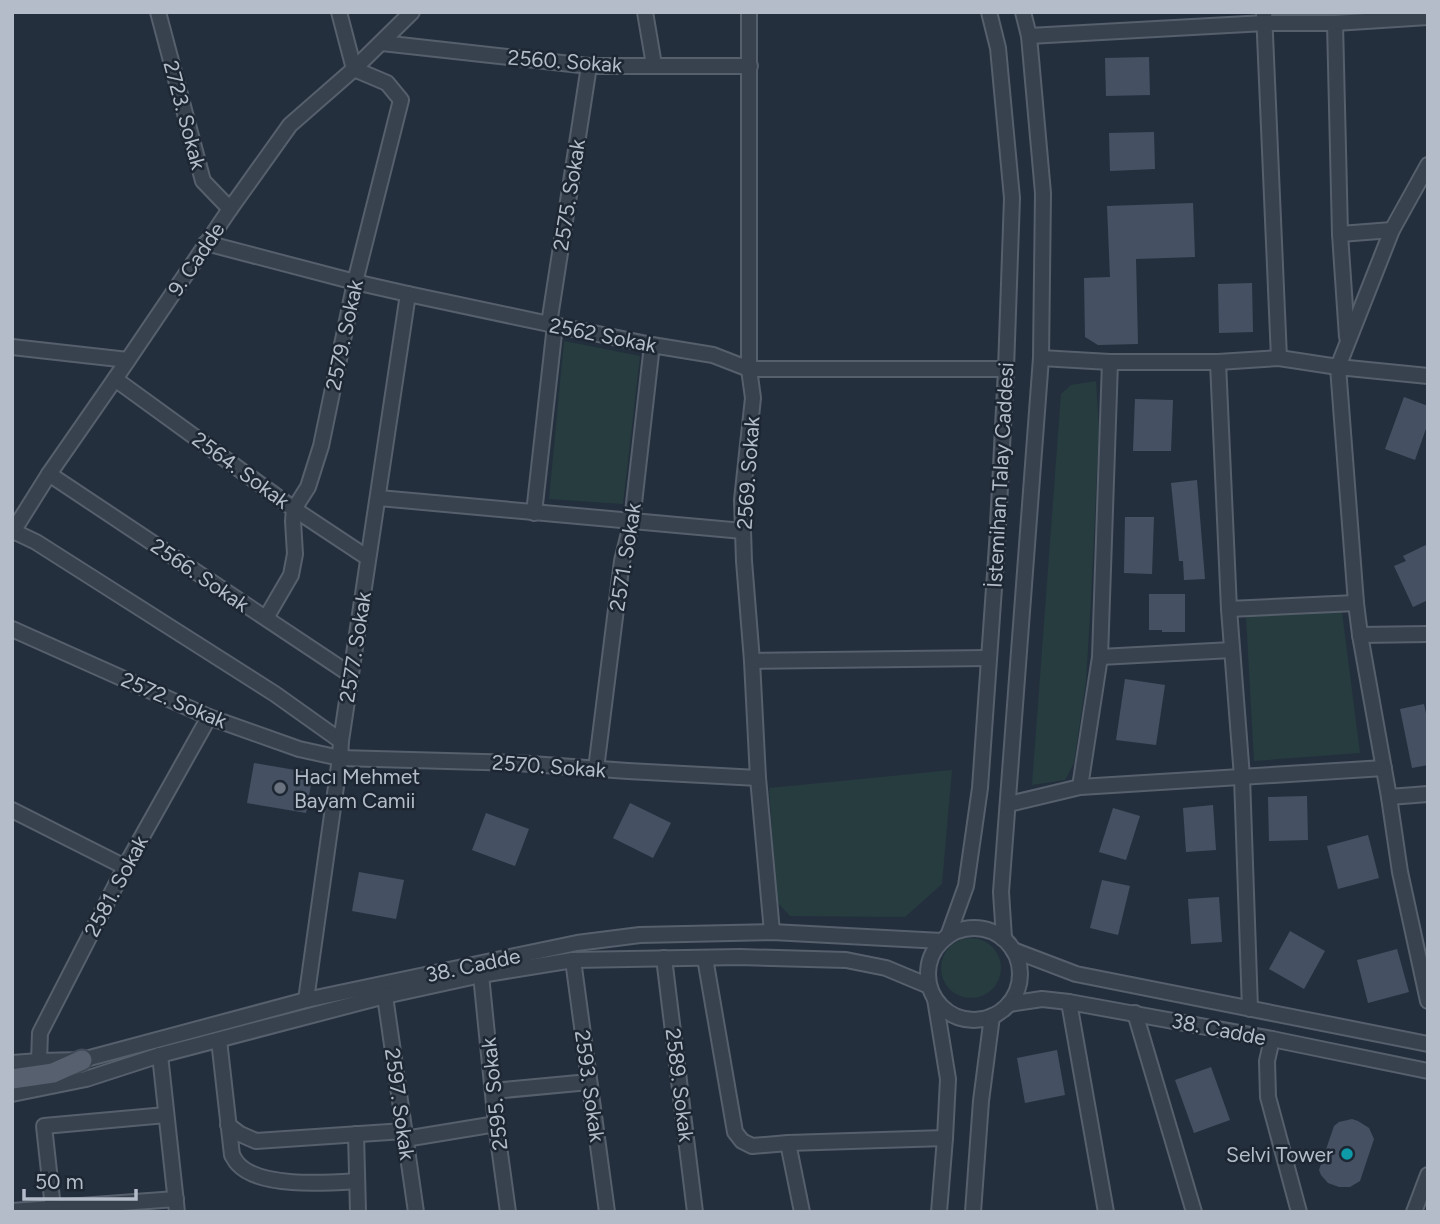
<svg xmlns="http://www.w3.org/2000/svg" width="1440" height="1224" font-family="Figtree,sans-serif">
<style>
.green{fill:#263c3f}
.building{fill:#455162}
.lines{fill:none;stroke-linecap:round;stroke-linejoin:round}
.minor-casing{stroke:#565f6c;stroke-width:18}
.major-casing{stroke:#414a57;stroke-width:23}
.minor{stroke:#38414e;stroke-width:14}
.major{stroke:#56606e;stroke-width:19}
.worship-dot{fill:#6b7280;stroke:#1d2633;stroke-width:2.5}
.culture-dot{fill:#0f9aa8;stroke:#1d2633;stroke-width:2.5}
.labels{text-anchor:middle;dominant-baseline:central;stroke-width:5;stroke-linejoin:round;paint-order:stroke}
.street-label{font-size:21px;fill:#b4bcc9;stroke:#1d2633}
.poi-label{font-size:21px;fill:#b4bcc9;stroke:#1d2633;text-anchor:start}
</style>
<rect width="100%" height="100%" fill="#242f3e"/>
<g class="green">
<path d="M564 341 640 356 623 504 549 499Z"/>
<path d="M1096 381 1099 428 1091 600 1086 681 1074 763 1065 780 1032 785 1061 394 1071 385Z"/>
<path d="M1342 612 1360 753 1254 761 1246 616Z"/>
<path d="M952 770 942 884 905 917 790 916 777 902 769 788Z"/>
<circle cx="971" cy="968" r="30"/>
</g>
<g class="building">
<path d="M1149 57 1150 95 1106 96 1105 58Z"/>
<path d="M1154 132 1155 169 1110 171 1109 133Z"/>
<path d="M1193 203 1195 257 1136 259 1138 344 1098 345 1085 337 1084 278 1110 277 1107 206Z"/>
<path d="M1252 283 1253 332 1219 333 1218 284Z"/>
<path d="M1404 397 1428 406V423L1415 460 1385 449Z"/>
<path d="M1135 399 1173 400 1171 451H1133Z"/>
<path d="M1197 480 1205 579 1184 580 1183 561H1179L1171 483Z"/>
<path d="M1125 517H1154L1152 574 1124 573Z"/>
<path d="M1428 544V600L1413 607 1394 566 1406 561 1403 556Z"/>
<path d="M1149 594H1185V632H1162V630H1149Z"/>
<path d="M1125 679 1165 685 1156 745 1116 740Z"/>
<path d="M1424 704 1428 724V765L1412 768 1400 709Z"/>
<path d="M254 763 313 773 306 813 247 803Z"/>
<path d="M1307 796 1308 840 1269 841 1268 797Z"/>
<path d="M630 803 671 823 653 858 613 838Z"/>
<path d="M1213 805 1216 850 1186 852 1183 808Z"/>
<path d="M1113 808 1140 816 1126 860 1099 852Z"/>
<path d="M486 813 529 829 515 866 472 850Z"/>
<path d="M1368 835 1379 878 1338 889 1327 846Z"/>
<path d="M359 872 404 880 396 919 352 911Z"/>
<path d="M1102 880 1130 886 1118 935 1090 928Z"/>
<path d="M1219 897 1222 942 1191 944 1188 899Z"/>
<path d="M1290 931 1325 951 1304 989 1269 969Z"/>
<path d="M1397 949 1409 992 1368 1003 1357 960Z"/>
<path d="M1057 1050 1065 1095 1025 1103 1017 1058Z"/>
<path d="M1211 1067 1230 1120 1194 1133 1175 1080Z"/>
<path d="M1352 1119 1358 1121 1369 1128 1374 1139 1360 1181 1350 1187H1339L1328 1183 1321 1175 1319 1170 1334 1126 1339 1122Z"/>
</g>
<g class="lines">
<defs>
<g id="minor">
<path d="M158 12 203 181 230 209"/>
<path d="M645 12 654 65"/>
<path d="M749 12V369L753 398 742 500 744 561 752 661 758 778 772 932"/>
<path d="M1264 12 1279 358"/>
<path d="M1335 23 1340 234 1347 337"/>
<path d="M1029 36 1265 23H1335L1428 17"/>
<path d="M382 43 589 66H750"/>
<path d="M1340 234 1392 230"/>
<path d="M206 243 355 282 408 294 549 324 652 345 713 355 749 369H1006"/>
<path d="M549 324 589 66"/>
<path d="M12 347 128 360"/>
<path d="M1041 358 1110 362H1218L1279 358 1338 367 1392 230 1428 165"/>
<path d="M1218 362 1229 609 1242 777 1250 1009"/>
<path d="M1428 376 1338 367 1356 603 1360 635 1389 797 1400 872 1428 1001"/>
<path d="M115 379 294 509 368 558"/>
<path d="M49 474 351 675"/>
<path d="M379 498 743 531"/>
<path d="M534 513 555 325"/>
<path d="M13 531 36 542 275 694 341 741"/>
<path d="M12 533 49 474 115 379 230 209 290 125 354 69 412 12"/>
<path d="M1229 609 1356 603"/>
<path d="M266 618 291 575 295 554 293 521 294 509 308 487 321 446 355 282 401 100 387 83 354 69 339 12"/>
<path d="M12 629 209 717 299 749 340 758 517 763 628 771 758 778"/>
<path d="M1360 635 1428 634"/>
<path d="M1100 657 1232 650"/>
<path d="M752 661 989 658"/>
<path d="M596 769 622 561 632 521 652 345"/>
<path d="M1080 787 1100 657 1110 362"/>
<path d="M1389 797 1428 794"/>
<path d="M1009 804 1080 787 1384 768"/>
<path d="M12 810 125 867"/>
<circle cx="974" cy="974" r="46"/>
<path d="M948 936 966 886 980 788 997 545 1006 369 1012 198 998 48 989 12"/>
<path d="M1004 938 1001 892 1041 358 1043 193 1029 36 1023 12"/>
<path d="M1013 950 1076 974 1428 1044"/>
<path d="M664 958 695 1212"/>
<path d="M705 958 735 1132 742 1141 752 1146 788 1143 945 1138"/>
<path d="M573 960 607 1212"/>
<path d="M481 975 496 1124 508 1212"/>
<path d="M385 996 416 1212"/>
<path d="M935 999 948 1079 945 1138 939 1212"/>
<path d="M306 1000 340 758 341 741 408 294"/>
<path d="M1069 1002 1106 1212"/>
<path d="M1009 1004 1042 999 1069 1002 1272 1039 1428 1071"/>
<path d="M1135 1013 1194 1212"/>
<path d="M1272 1039 1267 1061 1268 1097 1299 1212"/>
<path d="M219 1040 232 1155C234 1158 235 1161 238 1164 260 1188 326 1183 357 1181"/>
<path d="M160 1055 177 1212"/>
<path d="M39 1061 40 1033 125 867 209 717"/>
<path d="M12 1063 39 1061 82 1060 306 1000 577 943 640 935 772 932 942 941"/>
<path d="M493 1091 589 1082"/>
<path d="M12 1094 86 1079 160 1055 385 996 481 975 573 960 740 957 846 960 886 968 929 986"/>
<path d="M228 1125 240 1134 256 1141 404 1131"/>
<path d="M356 1134 358 1212"/>
<path d="M405 1139 496 1124"/>
<path d="M788 1143 802 1212"/>
<path d="M53 1208 44 1126 166 1115"/>
<path d="M12 1211 176 1199"/>
<path d="M973 1212 981 1101 992 1016"/>
<path d="M1414 1212 1428 1175"/>
</g>
<path id="major" d="M12 1079 53 1073 82 1060"/>
</defs>
<use href="#minor" class="minor-casing"/>
<use href="#major" class="major-casing"/>
<use href="#minor" class="minor"/>
<use href="#major" class="major"/>
</g>
<circle class="worship-dot" cx="280" cy="788" r="7"/>
<circle class="culture-dot" cx="1347" cy="1154" r="7"/>
<g class="labels">
<g class="street-label">
<text transform="translate(565 61) rotate(4)">2560. Sokak</text>
<text transform="translate(185 115) rotate(75)">2723. Sokak</text>
<text transform="translate(569 195) rotate(-81)">2575. Sokak</text>
<text transform="translate(196 259) rotate(-56)">9. Cadde</text>
<text transform="translate(344 335) rotate(-78)">2579. Sokak</text>
<text transform="translate(603 335) rotate(11)">2562 Sokak</text>
<text transform="translate(241 470) rotate(36)">2564. Sokak</text>
<text transform="translate(748 473) rotate(-86)">2569. Sokak</text>
<text transform="translate(1000 475) rotate(-87)">İstemihan Talay Caddesi</text>
<text transform="translate(625 557) rotate(-81)">2571. Sokak</text>
<text transform="translate(200 575) rotate(34)">2566. Sokak</text>
<text transform="translate(355 647) rotate(-81)">2577. Sokak</text>
<text transform="translate(174 700) rotate(23)">2572. Sokak</text>
<text transform="translate(549 766) rotate(4)">2570. Sokak</text>
<text transform="translate(116 886) rotate(-62)">2581. Sokak</text>
<text transform="translate(473 965) rotate(-12)">38. Cadde</text>
<text transform="translate(1219 1029) rotate(11)">38. Cadde</text>
<text transform="translate(680 1085) rotate(83)">2589. Sokak</text>
<text transform="translate(590 1086) rotate(82)">2593. Sokak</text>
<text transform="translate(494 1094) rotate(-96)">2595. Sokak</text>
<text transform="translate(400 1104) rotate(82)">2597. Sokak</text>
</g>
<g class="poi-label">
<text x="294" y="776">Hacı Mehmet<tspan x="294" dy="24">Bayam Camii</tspan></text>
<text x="1333" y="1154" text-anchor="end">Selvi Tower</text>
</g>
</g>
<rect width="1440" height="1224" fill="none" stroke="#b4bcc9" stroke-width="28"/>
<path d="M24 1189v10h112v-10" fill="none" stroke="#b4bcc9" stroke-width="3.5"/>
<text x="35" y="1189" font-size="21" fill="#b4bcc9" stroke="#1d2633" stroke-width="5" paint-order="stroke">50 m</text>
</svg>
